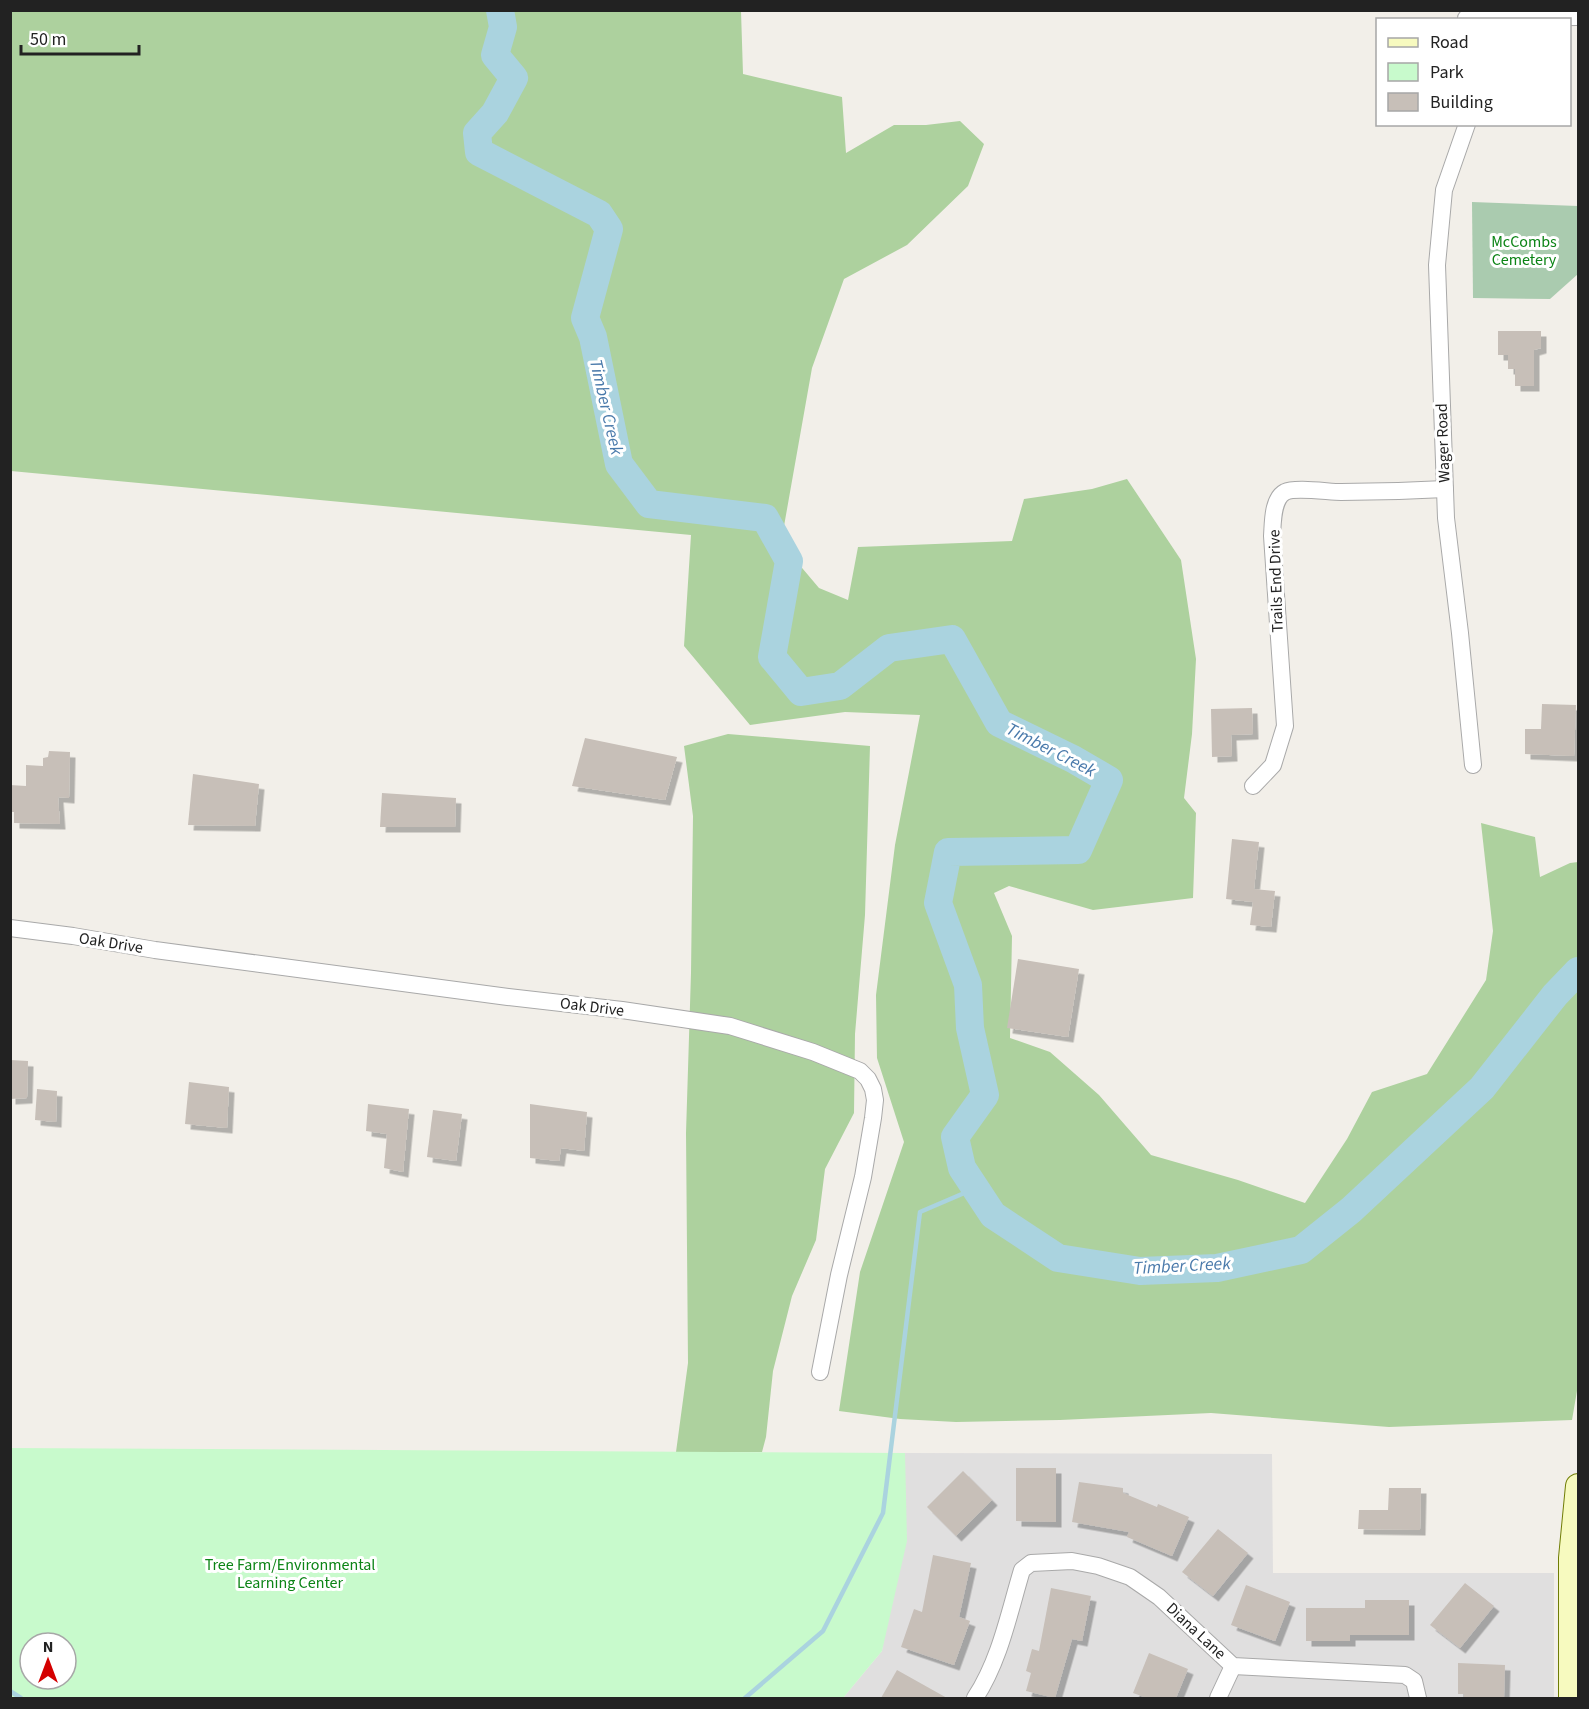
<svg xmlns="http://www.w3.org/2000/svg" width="1589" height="1709" font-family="'Source Sans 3',sans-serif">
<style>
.residential{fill:#e0dfdf}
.forest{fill:#add19e}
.cemetery{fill:#aacbaf}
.park{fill:#c8facc;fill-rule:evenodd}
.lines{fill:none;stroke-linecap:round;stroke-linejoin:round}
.stream{stroke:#aad3df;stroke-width:4.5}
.river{stroke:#aad3df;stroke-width:28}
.building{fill:#c7bfb8;filter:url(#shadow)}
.minor-casing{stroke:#a9a9a9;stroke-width:18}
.secondary-casing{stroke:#707d05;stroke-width:26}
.minor{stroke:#fff;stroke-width:16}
.secondary{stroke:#f7fabf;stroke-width:24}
.labels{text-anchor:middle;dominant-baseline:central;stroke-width:6;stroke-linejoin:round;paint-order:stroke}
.park-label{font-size:16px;fill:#0c8416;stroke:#fff}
.street-label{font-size:16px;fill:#222;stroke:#fff}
.water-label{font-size:18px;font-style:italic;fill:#4a7aab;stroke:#fff}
</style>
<defs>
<filter id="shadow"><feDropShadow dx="5.5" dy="5.5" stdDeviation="0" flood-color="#0004"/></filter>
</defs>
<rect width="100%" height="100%" fill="#f2efe9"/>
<path class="residential" d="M905 1453 1272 1454 1273 1573H1554V1698H843L882 1651Z"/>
<g class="forest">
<path d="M10 11H741L743 74 842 97 846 153 894 125H926L960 121 984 144 968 186 907 245 844 279 812 368 781 543 819 588 848 600 858 547 1012 541 1024 499 1092 489 1127 479 1181 560 1196 659 1192 734 1184 798 1196 813 1193 898 1093 910 1009 886 994 893 1012 936 1010 1038 1050 1052 1099 1095 1151 1155 1238 1180 1305 1203 1347 1139 1372 1092 1427 1074 1486 980 1493 931 1481 823 1535 837 1540 877 1570 863 1578 862V1385L1572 1420 1389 1427 1211 1413 1060 1420 956 1422 900 1419 839 1411 860 1272 904 1142 877 1058 876 995 895 845 920 715 845 712 750 725 684 646 691 535 11 471Z"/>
<path d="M728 734 870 746 865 915 855 1034 854 1113 825 1169 816 1240 792 1296 773 1371 766 1437 762 1452H676L688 1363 686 1133 691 973 693 816 684 746Z"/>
</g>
<path class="cemetery" d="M1472 202 1578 206V274L1550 299 1473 298Z"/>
<path class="park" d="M11 1448 905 1453 907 1541 882 1651 843 1698H11ZM30 1643H66V1679H30Z"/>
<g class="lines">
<g class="stream">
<path d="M10 1691 21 1698"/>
<path d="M745 1698 823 1631 883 1513 920 1212 976 1188"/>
</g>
<path class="river" d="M500 10 503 27 495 55 514 78 495 113 477 133 479 152 599 214 609 229 585 318 593 337 619 464 649 504 765 518 789 561 772 657 801 692 840 686 889 648 952 639 999 723 1073 759 1109 780 1078 850 948 852 938 903 968 985 970 1028 985 1095 955 1137 962 1168 993 1215 1058 1258 1140 1271 1217 1268 1301 1250 1351 1210 1482 1088 1555 995 1578 971"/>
</g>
<g class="building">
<path d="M1498 331H1541V348L1534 350V386H1515V369H1508V355H1498Z"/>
<path d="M1542 704 1576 705 1574 756 1525 754V729H1541Z"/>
<path d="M1252 708 1253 734 1231 735 1232 756 1212 757 1211 709Z"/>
<path d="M585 738 677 757 665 800 572 786Z"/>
<path d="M49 751 70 752 69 798 58 797 60 824 14 823V812H10V785L26 786V765L43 766V758L48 757Z"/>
<path d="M193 774 259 784 255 826 188 825Z"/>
<path d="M382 793 456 798 455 827H380Z"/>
<path d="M1232 839 1259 842 1254 889 1275 891 1271 927 1250 925 1253 902 1226 899Z"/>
<path d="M1018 959 1079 969 1068 1037 1007 1028Z"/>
<path d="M10 1060 28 1061 27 1098 10 1099Z"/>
<path d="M189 1082 229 1087 227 1128 185 1124Z"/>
<path d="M37 1089 57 1091 56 1122 35 1120Z"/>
<path d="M368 1104 409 1109 403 1172 384 1168 387 1134 366 1131Z"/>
<path d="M530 1104 587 1112 584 1151 561 1148 559 1161 530 1158Z"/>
<path d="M433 1110 462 1114 456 1161 427 1157Z"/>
<path d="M1016 1468H1056V1522L1016 1521Z"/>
<path d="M963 1471 992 1500 956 1536 927 1507Z"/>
<path d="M1079 1482 1123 1488V1493L1157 1507 1158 1504 1189 1517 1172 1556 1127 1537 1129 1532 1072 1522Z"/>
<path d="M1389 1488H1421L1420 1530 1358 1529 1359 1510H1388Z"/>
<path d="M1218 1529 1248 1553 1213 1596 1182 1572Z"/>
<path d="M933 1555 971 1563 959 1617 970 1621 954 1665 901 1647 914 1609 922 1612Z"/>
<path d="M1465 1583 1494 1606 1460 1648 1430 1625Z"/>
<path d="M1246 1585 1290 1602 1275 1641 1231 1625Z"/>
<path d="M1051 1588 1091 1596 1082 1641 1072 1639 1055 1698 1026 1691 1031 1673 1026 1671 1032 1649 1039 1651Z"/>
<path d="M1365 1600H1409V1635H1350V1641H1306V1608H1365Z"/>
<path d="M1149 1653 1188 1669 1176 1698H1147L1133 1693Z"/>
<path d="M1458 1663 1505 1665 1504 1698H1464V1694H1458Z"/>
<path d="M897 1670 947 1698H881Z"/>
</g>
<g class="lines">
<defs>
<g id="minor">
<path d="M1466 18 1578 17"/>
<path d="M1467 124 1444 190 1437 265 1446 518 1460 633 1473 765"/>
<path d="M1253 786 1273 765 1285 726 1272 536C1273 523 1272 499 1285 492 1295 487 1329 492 1341 492 1376 492 1410 491 1445 489"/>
<path d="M10 928 73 936 155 950 508 997 622 1010 730 1026 813 1052 860 1071 868 1079 873 1089 875 1100 873 1118 863 1177 839 1275 820 1372"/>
<path d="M975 1698C1000 1660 1009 1613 1022 1570L1031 1563 1072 1561 1098 1566 1130 1577 1159 1597 1233 1666 1405 1675 1414 1681 1418 1698"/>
<path d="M1218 1698 1233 1666"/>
</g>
<path id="secondary" d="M1571 1698V1558L1578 1486"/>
</defs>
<use href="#minor" class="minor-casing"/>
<use href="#secondary" class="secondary-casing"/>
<use href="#minor" class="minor"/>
<use href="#secondary" class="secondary"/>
</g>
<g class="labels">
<g class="park-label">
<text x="1524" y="242">McCombs<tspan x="1524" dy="18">Cemetery</tspan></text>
<text x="290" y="1565">Tree Farm/Environmental<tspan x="290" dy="18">Learning Center</tspan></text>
</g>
<g class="street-label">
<text transform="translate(1443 443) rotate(-92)">Wager Road</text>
<text transform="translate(1276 581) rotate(-92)">Trails End Drive</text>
<text transform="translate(111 943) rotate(9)">Oak Drive</text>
<text transform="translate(592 1007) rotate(7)">Oak Drive</text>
<text transform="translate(1196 1631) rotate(43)">Diana Lane</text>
</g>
<g class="water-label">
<text transform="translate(606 407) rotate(77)">Timber Creek</text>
<text transform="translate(1051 750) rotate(27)">Timber Creek</text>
<text transform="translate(1182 1266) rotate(-3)">Timber Creek</text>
</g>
</g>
<rect width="1589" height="1709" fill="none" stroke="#222222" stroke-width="24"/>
<rect x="1376" y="18" width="195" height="108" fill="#ffffff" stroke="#a7a7a7" stroke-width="1.5"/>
<rect x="1388" y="38" width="30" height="9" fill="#f7fabf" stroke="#a7a7a7" stroke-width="1.5"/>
<text x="1430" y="48" font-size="18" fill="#222222">Road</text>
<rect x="1388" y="63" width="30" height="18" fill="#c8facc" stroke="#a7a7a7" stroke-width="1.5"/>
<text x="1430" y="78" font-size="18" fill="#222222">Park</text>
<rect x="1388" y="93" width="30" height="18" fill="#c7bfb8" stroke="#a7a7a7" stroke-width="1.5"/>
<text x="1430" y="108" font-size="18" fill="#222222">Building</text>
<g transform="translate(48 1661)"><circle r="28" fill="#ffffff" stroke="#a7a7a7" stroke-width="1.5"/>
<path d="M0-4.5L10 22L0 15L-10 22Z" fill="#d40000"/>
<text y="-9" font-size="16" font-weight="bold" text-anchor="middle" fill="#222222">N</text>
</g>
<path d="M21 45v9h118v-9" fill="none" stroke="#222222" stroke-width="3"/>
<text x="30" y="45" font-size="18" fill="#222222" stroke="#ffffff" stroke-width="4.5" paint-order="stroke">50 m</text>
</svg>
